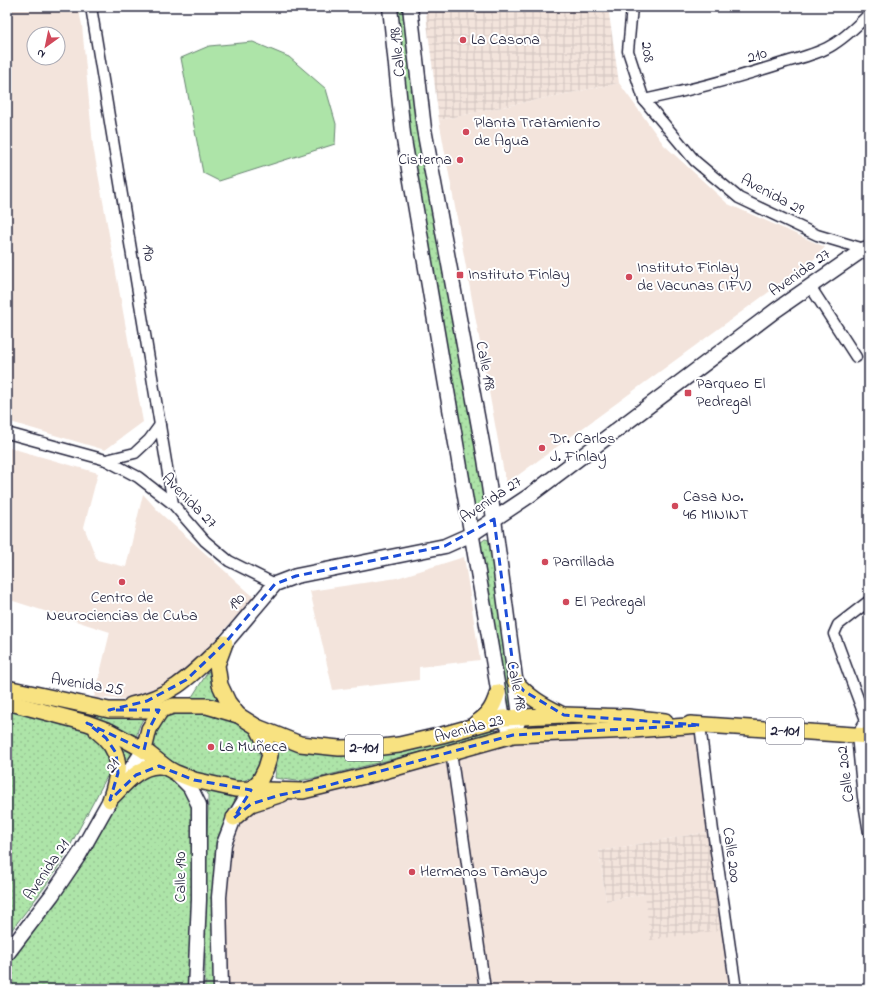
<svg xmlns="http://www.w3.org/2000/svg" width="876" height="996" font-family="'Indie Flower',sans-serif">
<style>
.built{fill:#f3e4dc;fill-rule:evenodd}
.industrial{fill:url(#industrial-grid)}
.grass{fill:url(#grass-dots);stroke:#688372}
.pitch{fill:#ade4a8;stroke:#688372}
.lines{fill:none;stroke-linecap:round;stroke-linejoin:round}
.street-casing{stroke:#22223b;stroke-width:13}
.secondary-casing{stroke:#22223b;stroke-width:17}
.primary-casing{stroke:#22223b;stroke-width:18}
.street{stroke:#fff;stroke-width:10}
.secondary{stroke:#fff;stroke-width:14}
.primary{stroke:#f8e281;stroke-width:15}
.marked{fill:none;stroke:#1d4ed8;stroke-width:3;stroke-dasharray:8 5;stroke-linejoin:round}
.poi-dot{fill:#d1495b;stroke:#fff;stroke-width:1.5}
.labels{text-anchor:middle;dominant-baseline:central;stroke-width:4;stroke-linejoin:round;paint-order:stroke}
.shield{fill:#fff;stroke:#646476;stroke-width:1}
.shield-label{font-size:15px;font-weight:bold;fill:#22223b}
.poi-label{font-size:16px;fill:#22223b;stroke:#fff;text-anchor:start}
.street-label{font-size:16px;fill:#22223b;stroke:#fff}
</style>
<defs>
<pattern id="industrial-grid" width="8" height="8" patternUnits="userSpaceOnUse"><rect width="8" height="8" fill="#f3e4dc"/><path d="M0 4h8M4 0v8" fill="none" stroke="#d0c3be"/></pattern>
<pattern id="grass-dots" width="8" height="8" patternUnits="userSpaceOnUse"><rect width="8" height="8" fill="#ade4a8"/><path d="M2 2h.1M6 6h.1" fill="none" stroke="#95c392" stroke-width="1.8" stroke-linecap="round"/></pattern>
</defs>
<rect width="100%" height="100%" fill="#fff"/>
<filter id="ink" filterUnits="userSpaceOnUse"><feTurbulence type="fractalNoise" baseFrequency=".025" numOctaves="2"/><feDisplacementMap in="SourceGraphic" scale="8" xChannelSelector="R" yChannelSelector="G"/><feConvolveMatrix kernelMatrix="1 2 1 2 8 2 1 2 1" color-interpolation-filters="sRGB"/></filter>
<g filter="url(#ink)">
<g class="built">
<path d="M7 7H78L82 25 93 146 143 422 105 450 7 421ZM34 34H58V58H34Z"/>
<path d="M619 83 664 145 728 204 825 247 814 259 506 484 439 120Z"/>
<path d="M7 447 98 473 84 527 97 560 126 567 143 494 160 513 254 597 204 652 175 680 153 691 129 699 94 698 110 632 7 599Z"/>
<path d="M464 557 480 660 419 667V680L333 690 310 591 397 578Z"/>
<path d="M700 725 713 831 599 851 606 901 645 894 727 929 736 989H221L224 844 251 804 513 735Z"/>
</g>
<g class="industrial">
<path d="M425 7H608L619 83 439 120Z"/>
<path d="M713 831 727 929 650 940 645 894 606 901 599 851Z"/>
</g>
<g class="grass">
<path d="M397 7H401L405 10 418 131 485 502 484 509 475 512 472 508 408 131Z"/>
<path d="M485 539 492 541 513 705 511 707 504 704 480 543Z"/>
<path d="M213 664 221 703 190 700Z"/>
<path d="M69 708 145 716C140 724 136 731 137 740L93 718Z"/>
<path d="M7 709 89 730 100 740 110 756V771L62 861 44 888 7 936Z"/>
<path d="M189 711 217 713 243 724 258 741 261 763 253 776 242 782 232 783 191 772 167 761 157 752 153 743 160 721 170 714Z"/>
<path d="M493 726 496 730 493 734 317 778 297 781 275 778 279 744 296 749 335 755Z"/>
<path d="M116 740 133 752 124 766Z"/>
<path d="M159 766 199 805 195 989H7V954L110 800Z"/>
<path d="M203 787 237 795 216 841 214 898 215 989H205V866L208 811V796Z"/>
</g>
<path class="pitch" d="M253 42 289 57 326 89 336 124 335 144 219 181 203 173 181 58 209 46Z"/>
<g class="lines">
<defs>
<g id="street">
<path d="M91 7 173 504"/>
<path d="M632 7 628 51 644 100 695 161 739 198 817 235 864 249 869 256"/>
<path d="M644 100C691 90 736 78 783 63 799 58 819 54 834 44 847 36 858 25 869 14"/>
<path d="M810 286 856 357"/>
<path d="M7 433 106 460 138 477 173 504 205 541 229 561 275 584"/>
<path d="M106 460 135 453 149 440 160 425"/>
<path d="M869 601 838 625 834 634 866 720 857 735 863 797 869 833"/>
<path d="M700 725 713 831 736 989"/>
<path d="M451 752 485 989"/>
</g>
<g id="secondary">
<path d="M390 7 403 134 503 718 513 735"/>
<path d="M410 7 424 129 485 459 494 519 520 716 516 727"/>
<path d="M225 643 275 584 296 576 445 546 472 534 529 496 776 310 864 249 869 248"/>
<path d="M176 773 190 787 199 805V900L195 989"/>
<path d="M7 954 52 895 79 855 110 800 144 750"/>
<path d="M221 989 219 897 224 844 234 818 251 790"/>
</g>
<g id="primary">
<path d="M224 646 217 665 220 685 228 702 238 715"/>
<path d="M515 681C528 697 543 705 561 714"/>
<path d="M7 688 109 710H161"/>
<path d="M7 702 87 723 109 731 144 750 167 768 176 773 194 780 235 789 303 791 377 773 513 735 633 730 700 725"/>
<path d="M131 705C176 695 193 673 225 643"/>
<path d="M476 723C490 714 493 707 498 692"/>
<path d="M690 724 869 736"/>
<path d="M257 727 300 744 339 748 382 747 399 745 442 735 503 718 564 715 628 717 665 721"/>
<path d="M97 731C124 752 120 771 110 800"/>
<path d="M144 750 149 729 161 710 173 706H207L238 715 257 727 267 746 270 755 266 768 260 780 251 790"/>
<path d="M113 796C125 784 139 766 158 766 161 766 165 767 167 768"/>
<path d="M234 818 251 804 282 794"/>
</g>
</defs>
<use href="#street" class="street-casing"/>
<use href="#secondary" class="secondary-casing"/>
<use href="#primary" class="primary-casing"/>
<use href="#street" class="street"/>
<use href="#secondary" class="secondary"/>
<use href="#primary" class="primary"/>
</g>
</g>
<path class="marked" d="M494 519 515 681 524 691 564 715 700 725 513 735 322 787 280 795 251 804 234 818 251 790 194 780 159 766 136 775 110 800 118 773 116 753 106 738 87 723 144 750 149 729 159 710H109L147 701 186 680 225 643 275 584 296 576 445 546Z"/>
<g class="poi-dot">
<circle cx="463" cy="40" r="4"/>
<circle cx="466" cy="132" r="4"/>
<circle cx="460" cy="160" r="4"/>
<rect x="456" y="271" width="8" height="8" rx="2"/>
<circle cx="629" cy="277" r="4"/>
<rect x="684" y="389" width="8" height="8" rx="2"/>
<circle cx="542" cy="448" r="4"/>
<circle cx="675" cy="506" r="4"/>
<circle cx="545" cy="562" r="4"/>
<circle cx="122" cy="582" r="4"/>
<circle cx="566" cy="602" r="4"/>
<circle cx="211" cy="747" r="4"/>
<circle cx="412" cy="872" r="4"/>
</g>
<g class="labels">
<g class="shield">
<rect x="766" y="718" width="38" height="26" rx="3"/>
<rect x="345" y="735" width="38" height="26" rx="3"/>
</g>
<g class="shield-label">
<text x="785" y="731">2-101</text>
<text x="364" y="748">2-101</text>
</g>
<g class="poi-label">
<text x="471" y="40">La Casona</text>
<text x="474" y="123">Planta Tratamiento<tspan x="474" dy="18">de Agua</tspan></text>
<text x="452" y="160" text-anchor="end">Cisterna</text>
<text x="637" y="268">Instituto Finlay<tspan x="637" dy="18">de Vacunas (IFV)</tspan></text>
<text x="468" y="275">Instituto Finlay</text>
<text x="696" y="384">Parqueo El<tspan x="696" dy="18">Pedregal</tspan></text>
<text x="550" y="439">Dr. Carlos<tspan x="550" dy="18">J. Finlay</tspan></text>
<text x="683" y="497">Casa No.<tspan x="683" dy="18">46 MININT</tspan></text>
<text x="553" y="562">Parrillada</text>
<text x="122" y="598" text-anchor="middle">Centro de<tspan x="122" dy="18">Neurociencias de Cuba</tspan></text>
<text x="574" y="602">El Pedregal</text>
<text x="219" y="747">La Muñeca</text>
<text x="420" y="872">Hermanos Tamayo</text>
</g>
<g class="street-label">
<text transform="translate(398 52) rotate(-96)">Calle 198</text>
<text transform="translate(647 52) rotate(81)">208</text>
<text transform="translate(757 56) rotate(-19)">210</text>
<text transform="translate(772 195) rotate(28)">Avenida 29</text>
<text transform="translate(148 253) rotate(81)">190</text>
<text transform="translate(800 273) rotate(-35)">Avenida 27</text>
<text transform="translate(485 366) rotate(79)">Calle 198</text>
<text transform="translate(491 500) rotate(-34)">Avenida 27</text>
<text transform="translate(189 501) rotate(45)">Avenida 27</text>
<text transform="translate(237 602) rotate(-50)">190</text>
<text transform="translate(87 685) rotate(9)">Avenida 25</text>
<text transform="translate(516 686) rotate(79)">Calle 198</text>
<text transform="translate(469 729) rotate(-15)">Avenida 23</text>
<text transform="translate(113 766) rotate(-56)">21</text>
<text transform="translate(846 774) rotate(-97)">Calle 202</text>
<text transform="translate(731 855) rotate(82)">Calle 200</text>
<text transform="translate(47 870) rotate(-56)">Avenida 21</text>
<text transform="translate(181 877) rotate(-90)">Calle 190</text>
</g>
</g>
<rect width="876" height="996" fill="none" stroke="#fff" stroke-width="24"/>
<rect x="12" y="12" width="852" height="972" fill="none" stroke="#22223b" stroke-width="1.5" filter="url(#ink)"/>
<g transform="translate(46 46) rotate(213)"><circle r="19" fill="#ffffff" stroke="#a7a7b1"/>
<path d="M0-3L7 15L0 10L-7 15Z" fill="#d1495b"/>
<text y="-6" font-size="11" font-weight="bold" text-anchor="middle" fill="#22223b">N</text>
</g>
</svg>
